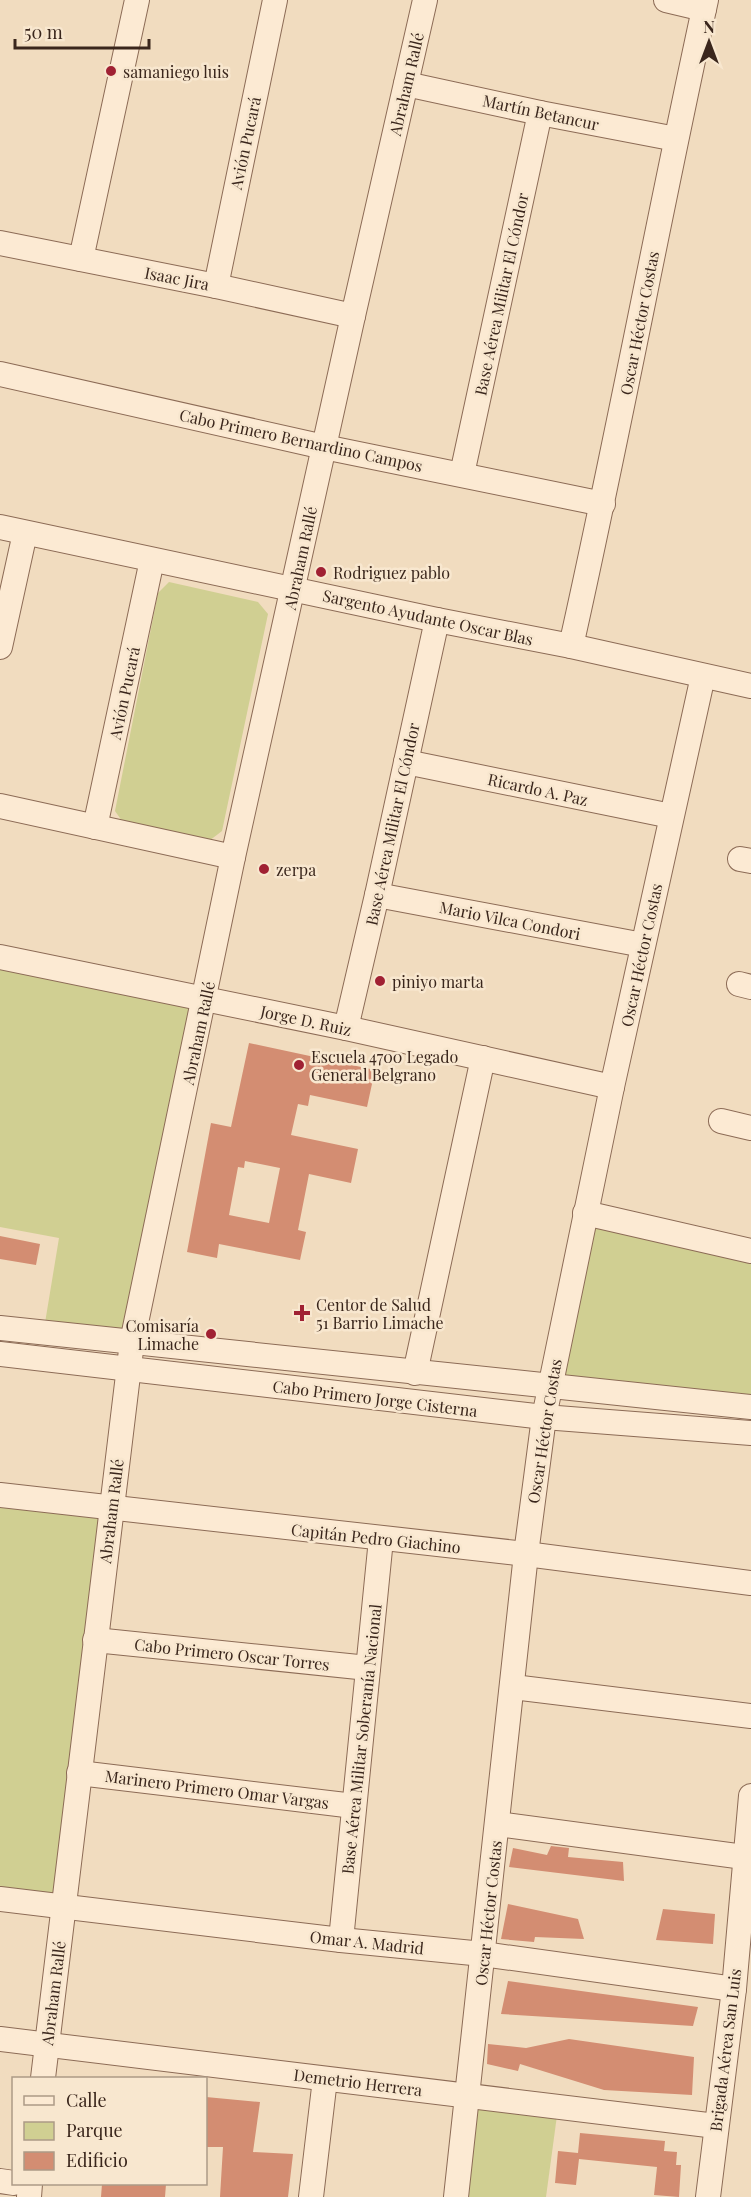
<svg xmlns="http://www.w3.org/2000/svg" width="751" height="2197" font-family="'Playfair Display',serif">
<style>
.green{fill:#d0cf92}
.building{fill:#d38d72;fill-rule:evenodd}
.lines{fill:none;stroke-linecap:round;stroke-linejoin:round}
.minor-casing{stroke:#8c6b56;stroke-width:26}
.minor{stroke:#fcead3;stroke-width:24}
.poi-dot{fill:#a02133;stroke:#f8e7cf;stroke-width:2}
.labels{text-anchor:middle;dominant-baseline:central;stroke-width:5;stroke-linejoin:round;paint-order:stroke}
.poi-label{font-size:16px;fill:#3a261c;stroke:#f8e7cf;text-anchor:start}
.street-label{font-size:16px;fill:#3a261c;stroke:#f8e7cf}
</style>
<rect width="100%" height="100%" fill="#f1dcbf"/>
<g class="green">
<path d="M169 582 258 602 268 614 222 831 209 841 122 821 115 811 158 593Z"/>
<path d="M0 958 204 1000 130 1339 44 1329 59 1238 0 1227Z"/>
<path d="M587 1216 751 1253V1404L549 1385Z"/>
<path d="M0 1496 110 1509 63 1906 0 1898Z"/>
<path d="M472 2099 558 2108 546 2197H460Z"/>
</g>
<g class="building">
<path d="M249 1043 375 1070 367 1107 310 1095 308 1106 298 1104 291 1135 358 1149 351 1183 309 1174 298 1230 306 1232 300 1260 219 1244 217 1258 187 1252 211 1123 231 1127ZM245 1161 280 1168 269 1223 229 1215 238 1167 244 1168Z"/>
<path d="M0 1236 40 1244 36 1265 0 1259Z"/>
<path d="M551 1846 569 1848 568 1857 623 1862 624 1881 509 1867 513 1848 547 1855Z"/>
<path d="M508 1904 578 1919 584 1939 535 1937 534 1942 501 1939Z"/>
<path d="M663 1909 715 1914 713 1944 656 1940Z"/>
<path d="M508 1981 698 2007 693 2026 501 2014Z"/>
<path d="M569 2039 694 2057 692 2095 604 2090 520 2064 518 2071 487 2064 488 2044 526 2048Z"/>
<path d="M206 2097 260 2102 253 2152 293 2154 288 2197H220L223 2147H206Z"/>
<path d="M580 2133 665 2141 664 2151 677 2152 676 2165H681L679 2197 654 2195 657 2167 579 2159 576 2185 555 2183 558 2151 578 2153Z"/>
<path d="M102 2184H166L165 2197H101Z"/>
</g>
<g class="lines">
<defs>
<g id="minor">
<path d="M666 0 704 9"/>
<path d="M406 84 540 113 676 139"/>
<path d="M0 243 216 286 353 316"/>
<path d="M81 259 137 0"/>
<path d="M216 286 275 0"/>
<path d="M0 374 324 447 603 504"/>
<path d="M462 474 540 113"/>
<path d="M0 527 437 620 571 646 751 686"/>
<path d="M571 646C619 432 659 215 706 0"/>
<path d="M0 647 25 533"/>
<path d="M406 762 671 816"/>
<path d="M0 806 233 857"/>
<path d="M95 827 152 560"/>
<path d="M740 859 751 861"/>
<path d="M377 895 643 945"/>
<path d="M0 957 346 1028 612 1087"/>
<path d="M739 984 751 987"/>
<path d="M346 1028 377 895 437 620"/>
<path d="M721 1121 751 1128"/>
<path d="M585 1213 751 1251"/>
<path d="M0 1328 751 1407"/>
<path d="M0 1354 544 1417 751 1433"/>
<path d="M415 1373 483 1058"/>
<path d="M0 1495 526 1554 751 1583"/>
<path d="M95 1640 368 1668"/>
<path d="M513 1687 751 1716"/>
<path d="M79 1773 354 1806"/>
<path d="M497 1824 744 1857"/>
<path d="M0 1899 341 1940 483 1954 734 1989"/>
<path d="M341 1940 381 1539"/>
<path d="M0 2039 716 2126"/>
<path d="M43 2078 132 1342 233 857 353 316 425 0"/>
<path d="M0 2181 14 2183"/>
<path d="M29 2197 30 2184"/>
<path d="M311 2197 325 2079"/>
<path d="M456 2197 526 1554 544 1417 612 1087 703 676"/>
<path d="M708 2197 734 1989 751 1796"/>
</g>
</defs>
<use href="#minor" class="minor-casing"/>
<use href="#minor" class="minor"/>
</g>
<g class="poi-dot">
<circle cx="111" cy="71" r="6"/>
<circle cx="321" cy="572" r="6"/>
<circle cx="264" cy="869" r="6"/>
<circle cx="380" cy="981" r="6"/>
<circle cx="299" cy="1065" r="6"/>
<path d="M299 1304h6v6h6v6h-6v6h-6v-6h-6v-6h6z"/>
<circle cx="211" cy="1334" r="6"/>
</g>
<g class="labels">
<g class="poi-label">
<text x="123" y="71">samaniego luis</text>
<text x="333" y="572">Rodriguez pablo</text>
<text x="276" y="869">zerpa</text>
<text x="392" y="981">piniyo marta</text>
<text x="311" y="1056">Escuela 4700 Legado<tspan x="311" dy="18">General Belgrano</tspan></text>
<text x="316" y="1304">Centor de Salud<tspan x="316" dy="18">51 Barrio Limache</tspan></text>
<text x="199" y="1325" text-anchor="end">Comisaría<tspan x="199" dy="18">Limache</tspan></text>
</g>
<g class="street-label">
<text transform="translate(406 84) rotate(-77)">Abraham Rallé</text>
<text transform="translate(541 112) rotate(12)">Martín Betancur</text>
<text transform="translate(245 143) rotate(-78)">Avión Pucará</text>
<text transform="translate(177 278) rotate(11)">Isaac Jira</text>
<text transform="translate(501 294) rotate(-78)">Base Aérea Militar El Cóndor</text>
<text transform="translate(639 323) rotate(-79)">Oscar Héctor Costas</text>
<text transform="translate(301 440) rotate(12)">Cabo Primero Bernardino Campos</text>
<text transform="translate(300 558) rotate(-78)">Abraham Rallé</text>
<text transform="translate(428 617) rotate(12)">Sargento Ayudante Oscar Blas</text>
<text transform="translate(124 693) rotate(-78)">Avión Pucará</text>
<text transform="translate(538 789) rotate(12)">Ricardo A. Paz</text>
<text transform="translate(392 824) rotate(-78)">Base Aérea Militar El Cóndor</text>
<text transform="translate(510 920) rotate(11)">Mario Vilca Condori</text>
<text transform="translate(641 955) rotate(-78)">Oscar Héctor Costas</text>
<text transform="translate(306 1020) rotate(12)">Jorge D. Ruiz</text>
<text transform="translate(198 1033) rotate(-78)">Abraham Rallé</text>
<text transform="translate(375 1398) rotate(7)">Cabo Primero Jorge Cisterna</text>
<text transform="translate(544 1431) rotate(-81)">Oscar Héctor Costas</text>
<text transform="translate(111 1511) rotate(-83)">Abraham Rallé</text>
<text transform="translate(376 1538) rotate(6)">Capitán Pedro Giachino</text>
<text transform="translate(232 1654) rotate(6)">Cabo Primero Oscar Torres</text>
<text transform="translate(361 1739) rotate(-84)">Base Aérea Militar Soberanía Nacional</text>
<text transform="translate(217 1789) rotate(7)">Marinero Primero Omar Vargas</text>
<text transform="translate(488 1913) rotate(-84)">Oscar Héctor Costas</text>
<text transform="translate(367 1942) rotate(6)">Omar A. Madrid</text>
<text transform="translate(53 1993) rotate(-83)">Abraham Rallé</text>
<text transform="translate(725 2050) rotate(-83)">Brigada Aérea San Luis</text>
<text transform="translate(358 2082) rotate(7)">Demetrio Herrera</text>
</g>
</g>
<rect x="12" y="2077" width="195" height="108" fill="#f8e7cf" stroke="#ac9a87" stroke-width="1.5"/>
<rect x="24" y="2096" width="30" height="9" fill="#fcead3" stroke="#ac9a87" stroke-width="1.5"/>
<text x="66" y="2107" font-size="18" fill="#3a261c">Calle</text>
<rect x="24" y="2122" width="30" height="18" fill="#d0cf92" stroke="#ac9a87" stroke-width="1.5"/>
<text x="66" y="2137" font-size="18" fill="#3a261c">Parque</text>
<rect x="24" y="2152" width="30" height="18" fill="#d38d72" stroke="#ac9a87" stroke-width="1.5"/>
<text x="66" y="2167" font-size="18" fill="#3a261c">Edificio</text>
<g transform="translate(709 42)" stroke="#f8e7cf" stroke-width="4.5" paint-order="stroke">
<path d="M0-4.5L10 22L0 15L-10 22Z" fill="#3a261c"/>
<text y="-9" font-size="16" font-weight="bold" text-anchor="middle" fill="#3a261c">N</text>
</g>
<path d="M15 39v9h134v-9" fill="none" stroke="#3a261c" stroke-width="3"/>
<text x="24" y="39" font-size="18" fill="#3a261c" stroke="#f8e7cf" stroke-width="4.5" paint-order="stroke">50 m</text>
</svg>
